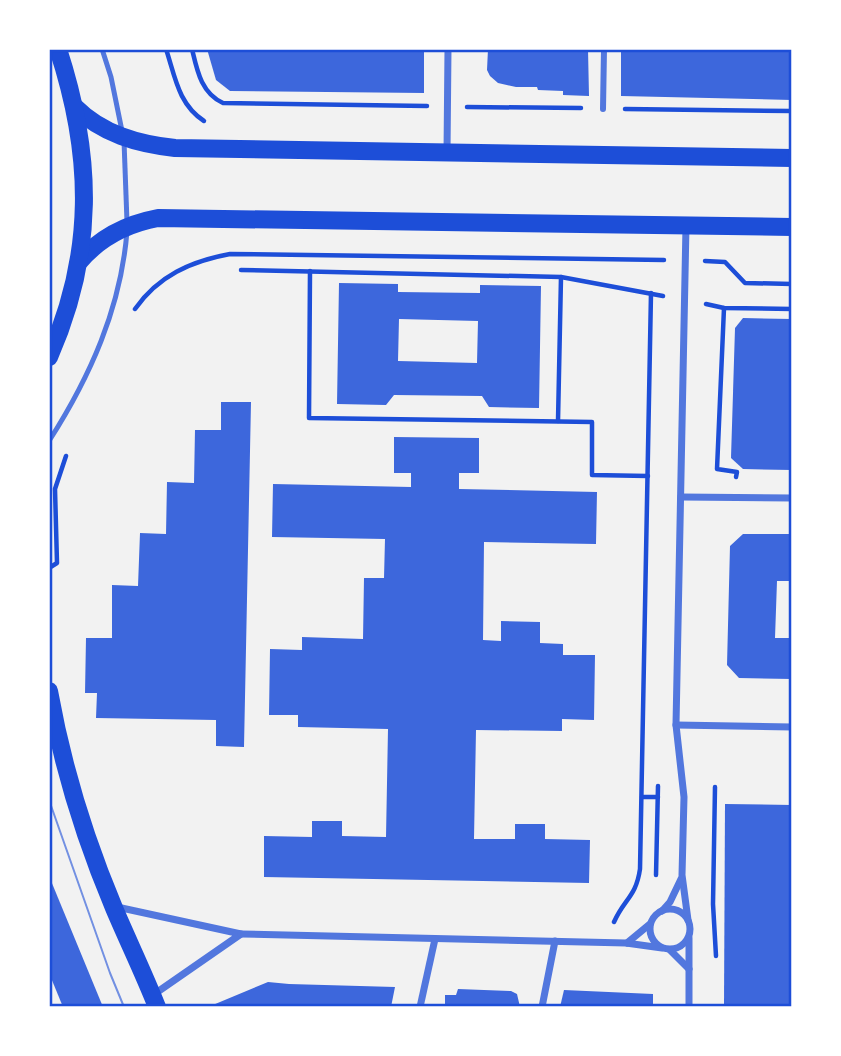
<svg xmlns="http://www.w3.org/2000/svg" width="841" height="1056" font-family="'Work Sans',sans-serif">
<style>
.building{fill:#3d67dc;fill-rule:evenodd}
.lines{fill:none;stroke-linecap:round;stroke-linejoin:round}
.path{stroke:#1d4ed8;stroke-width:4.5}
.service{stroke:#5277de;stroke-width:5}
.pedestrian{stroke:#5277de;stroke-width:6}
.minor{stroke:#5277de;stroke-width:7}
.primary{stroke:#1d4ed8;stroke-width:18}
.tram{stroke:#7290e2;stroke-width:2}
.neatline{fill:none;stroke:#1d4ed8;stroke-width:2.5}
</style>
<rect width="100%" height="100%" fill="#f2f2f2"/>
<g class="building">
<path d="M207 49H424V93L230 91 216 80Z"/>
<path d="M488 49H588L589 96 563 95V91L538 90 537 87H516L498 83 490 76 487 70Z"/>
<path d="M621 49H792V100L621 96Z"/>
<path d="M339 283 398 284V292L480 293V285L541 286 539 408 489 407 482 396 394 395 386 405 337 404ZM399 319 478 321 477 363 398 361Z"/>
<path d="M743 318 792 319V470L743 469 731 458 735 328Z"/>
<path d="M221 402H251L244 747 216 746V720L96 718 97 693H85L86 638H112V585L138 586 140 533 166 534 167 482 194 483 195 430H221Z"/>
<path d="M394 437 479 438V473H459V489L597 492 596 544 484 542 483 640 501 641V621L540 622V643L563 644V655H595L594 720 562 719V731L476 730 474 839H515V824H545V839L590 840 589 883 264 877V836L312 837V821H342V836L386 837 388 729 298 727V715H269L270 649 302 650V637L363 639 364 578H384L385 539 272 537 273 484 411 487V473H394Z"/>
<path d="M743 534H792V581H777L775 638H792V679L739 678 727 665 730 546Z"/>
<path d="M725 804 792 805V1005L724 1004Z"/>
<path d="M49 876 103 1007H63L49 973Z"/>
<path d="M268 982 289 984 395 987 391 1007H208Z"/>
<path d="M458 989 511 991 517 994 520 1007H445V995H456Z"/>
<path d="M564 990 653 994V1007H560Z"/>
</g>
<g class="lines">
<g class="path">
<path d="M166 49C175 76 178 104 204 121"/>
<path d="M192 49C197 70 201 93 223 103L427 106"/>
<path d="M467 107 581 108"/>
<path d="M625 109 792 111"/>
<path d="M705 261 725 262 745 283 792 284"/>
<path d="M241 270 561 277 663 296"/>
<path d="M310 271 309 418 592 422V475L648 476"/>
<path d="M706 304 724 308 792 309"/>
<path d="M724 308 717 469 737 472 736 477"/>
<path d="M135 309C158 276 191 261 230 254L664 260"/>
<path d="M558 421 561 277"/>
<path d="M49 568 57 563 55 489 66 456"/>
<path d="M715 787 713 904 716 956"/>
<path d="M642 797H658"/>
<path d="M656 875 658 786"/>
<path d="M614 922C624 899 636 897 640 869L651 293"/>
</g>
<g class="service">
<path d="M102 49 111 77 122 131"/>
<path d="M124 141 127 222"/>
<path d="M49 441C90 377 121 308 127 231"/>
</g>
<path class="pedestrian" d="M603 109 604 49"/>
<g class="minor">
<path d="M447 152 448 49"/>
<path d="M686 226 676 725 684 797 682 875 688 920"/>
<path d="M681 497 792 498"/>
<path d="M676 725 792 727"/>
<path d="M117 907 241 934 153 995"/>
<circle cx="670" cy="929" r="20"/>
<path d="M662 911 670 902 681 879"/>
<path d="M241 934 626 943 662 948"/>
<path d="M627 943 650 924"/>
<path d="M670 950 689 969"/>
<path d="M420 1007 435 939"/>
<path d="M542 1007 555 941"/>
<path d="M689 1007V938"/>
</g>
<g class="primary">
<path d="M75 107C102 134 138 144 175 148L792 158"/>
<path d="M79 262C100 237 126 224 158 218L792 227"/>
<path d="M49 357C95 253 93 156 58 49"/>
<path d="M49 691C62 764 85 839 114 908 128 941 144 974 157 1007"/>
</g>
<path class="tram" d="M49 800 110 973 124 1007"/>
</g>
<rect width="841" height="1056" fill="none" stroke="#ffffff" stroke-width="102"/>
<rect x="51" y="51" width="739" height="954" class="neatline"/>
</svg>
